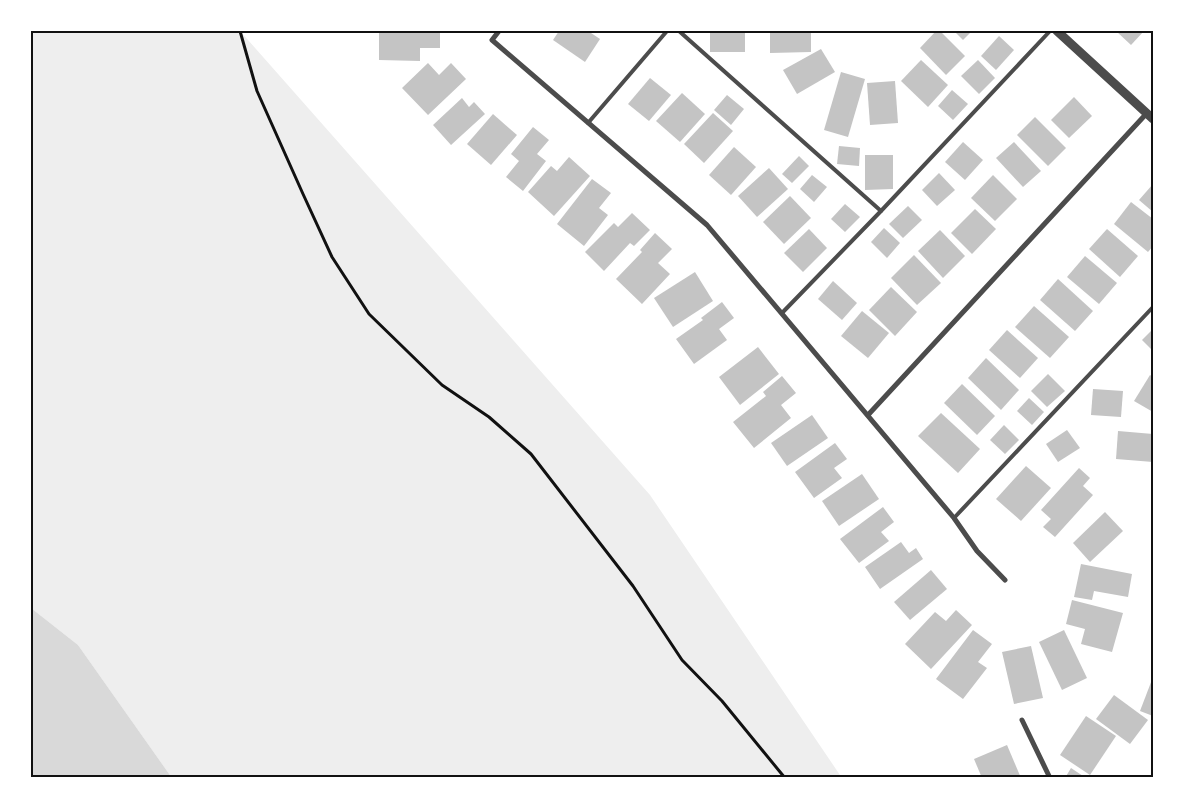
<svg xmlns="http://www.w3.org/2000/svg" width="1184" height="809" font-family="'Fira Sans Condensed',sans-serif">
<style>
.green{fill:#eee}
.water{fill:#d9d9d9}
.building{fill:#c4c4c4}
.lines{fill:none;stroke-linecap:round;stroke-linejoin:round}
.path{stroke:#111;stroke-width:3}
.service{stroke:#4c4c4c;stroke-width:4}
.minor{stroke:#4c4c4c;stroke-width:5}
.tertiary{stroke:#4c4c4c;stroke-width:9}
.neatline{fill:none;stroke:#111;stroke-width:2}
</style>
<rect width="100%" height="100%" fill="#fff"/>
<path class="green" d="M31 31H240L650 495 842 778H172L78 645 31 608Z"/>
<path class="water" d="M31 608 78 645 172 778H31Z"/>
<g class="building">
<path d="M379 31H440V48H420V61L379 60Z"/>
<path d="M559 31H588L600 39 585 62 553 40Z"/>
<rect x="710" y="31" width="35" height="21"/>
<path d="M770 31H811V52L770 53Z"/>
<path d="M936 31H940L965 56 946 75 920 48Z"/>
<path d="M954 31H972L963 40Z"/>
<path d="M1116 31H1144L1131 45Z"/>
<path d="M999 36 1014 50 996 70 981 56Z"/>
<path d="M821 49 835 72 797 94 783 70Z"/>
<path d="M921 60 948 85 928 107 901 81Z"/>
<path d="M978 60 995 78 979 94 961 76Z"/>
<path d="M428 63 439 75 451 63 466 79 428 115 402 88Z"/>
<path d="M841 72 865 79 848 137 824 130Z"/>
<path d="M650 78 671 95 649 121 628 104Z"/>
<path d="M895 81 898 123 870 125 867 83Z"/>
<path d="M952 90 968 104 953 120 938 106Z"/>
<path d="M682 93 705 114 680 142 656 121Z"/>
<path d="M727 95 744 109 731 125 714 110Z"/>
<path d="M1074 97 1092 116 1069 138 1051 120Z"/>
<path d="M462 98 469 107 474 102 485 114 451 145 433 125Z"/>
<path d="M713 113 733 131 704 163 684 144Z"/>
<path d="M493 114 517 135 491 165 467 144Z"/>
<path d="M1035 117 1066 148 1048 166 1017 135Z"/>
<path d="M533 127 549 140 537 154 546 161 523 191 506 177 519 161 511 154Z"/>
<path d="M963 142 983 160 965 180 945 162Z"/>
<path d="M1014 142 1041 171 1023 187 996 158Z"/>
<path d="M839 146 860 148 859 166 837 164Z"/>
<path d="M734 147 756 167 731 195 709 175Z"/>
<path d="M865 155H893V189L865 190Z"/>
<path d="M799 156 809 166 792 183 782 174Z"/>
<path d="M569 157 590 176 554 216 528 192 551 166 557 171Z"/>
<path d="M769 168 788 189 757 217 738 196Z"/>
<path d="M939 173 955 190 937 206 922 190Z"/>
<path d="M812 175 827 187 814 202 800 189Z"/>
<path d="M993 175 1017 199 995 221 971 198Z"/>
<path d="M592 179 611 193 599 208 608 215 584 246 557 224Z"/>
<path d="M1153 184V212L1139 200Z"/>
<path d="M790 196 811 218 784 244 763 222Z"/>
<path d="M1131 202 1153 219V246L1148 252 1114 224Z"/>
<path d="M845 204 860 217 845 232 831 219Z"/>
<path d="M908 206 922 220 903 238 889 224Z"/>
<path d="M975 209 996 229 972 254 951 233Z"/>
<path d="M632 213 650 230 634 246 630 243 604 271 585 252 614 223 618 227Z"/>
<path d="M884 228 900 243 887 258 871 242Z"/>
<path d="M809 229 827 248 803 272 784 253Z"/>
<path d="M1107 229 1138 256 1120 277 1089 249Z"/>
<path d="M940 230 965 256 943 278 918 251Z"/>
<path d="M655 233 672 249 658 263 670 274 642 304 616 279 642 252 640 250Z"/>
<path d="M914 255 941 283 917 305 891 278Z"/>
<path d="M1085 256 1117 283 1099 304 1067 277Z"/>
<path d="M695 272 713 301 673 327 654 298Z"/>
<path d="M1058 279 1093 311 1075 331 1040 300Z"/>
<path d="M833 281 857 303 842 320 818 299Z"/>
<path d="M891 287 917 312 895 336 869 310Z"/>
<path d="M722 302 734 318 719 329 727 340 694 364 676 339 703 320 701 318Z"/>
<path d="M1034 306 1069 337 1050 358 1015 327Z"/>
<path d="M862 311 889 333 868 358 841 336Z"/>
<path d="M1153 329V351L1142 340Z"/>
<path d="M1007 330 1038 358 1020 378 989 350Z"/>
<path d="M758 347 779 374 740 405 719 377Z"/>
<path d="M986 358 1019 390 1001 410 968 378Z"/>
<path d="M1048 374 1065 391 1047 407 1031 391Z"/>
<path d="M1150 375 1153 377V412L1134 401Z"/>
<path d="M782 376 796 393 781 405 791 418 754 448 733 422 766 396 763 392Z"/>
<path d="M962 384 995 416 977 435 944 403Z"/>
<path d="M1093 389 1123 391 1121 417 1091 415Z"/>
<path d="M1029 398 1044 412 1032 425 1017 411Z"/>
<path d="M941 413 980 449 958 473 918 436Z"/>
<path d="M812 415 828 438 787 466 771 443Z"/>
<path d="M1004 425 1019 440 1005 454 990 440Z"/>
<path d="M1067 430 1080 448 1058 462 1046 444Z"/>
<path d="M1118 431 1153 434V462L1116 459Z"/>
<path d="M835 443 847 459 834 468 842 478 814 498 795 472Z"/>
<path d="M1026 466 1051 488 1021 521 996 499Z"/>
<path d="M1079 468 1090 478 1083 486 1093 495 1055 537 1043 527 1051 519 1041 510Z"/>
<path d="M862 474 879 499 839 526 822 501Z"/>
<path d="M883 507 894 522 881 532 889 541 859 563 840 539Z"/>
<path d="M1105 512 1123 531 1090 562 1073 543Z"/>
<path d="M901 542 909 553 916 548 923 559 880 589 865 567Z"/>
<path d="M1081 564 1132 574 1128 597 1094 591 1092 600 1074 597Z"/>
<path d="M931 570 947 589 910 620 894 602Z"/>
<path d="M1072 600 1123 613 1112 652 1081 644 1085 629 1066 624Z"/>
<path d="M956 610 972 625 931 669 905 644 935 612 946 621Z"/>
<path d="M973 630 992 644 978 662 987 668 963 699 936 679Z"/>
<path d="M1064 630 1087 678 1062 690 1039 642Z"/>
<path d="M1031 646 1043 698 1014 704 1002 652Z"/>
<path d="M1153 677V716L1140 711Z"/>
<path d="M1114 695 1148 720 1130 744 1096 719Z"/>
<path d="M1086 716 1116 736 1090 775 1060 755Z"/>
<path d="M1007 745 1021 778H982L974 759Z"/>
<path d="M1071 768 1086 778H1065Z"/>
</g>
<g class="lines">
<path class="path" d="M240 31 257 91 303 194 332 257 369 314 442 385 489 417 531 454 633 586 682 660 722 701 785 778"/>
<g class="service">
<path d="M679 31 881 211"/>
<path d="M588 123 667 31"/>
<path d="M782 313 881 211 1050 31"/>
<path d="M954 518 1153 307"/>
</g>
<g class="minor">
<path d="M499 31 492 40 707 225 954 518 977 551 1005 580"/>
<path d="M868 415 1147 113"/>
<path d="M1022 720 1050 778"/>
</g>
<path class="tertiary" d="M1057 31 1153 119"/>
</g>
<rect width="1184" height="809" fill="none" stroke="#ffffff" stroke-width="65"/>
<rect x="32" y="32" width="1120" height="744" class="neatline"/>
</svg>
